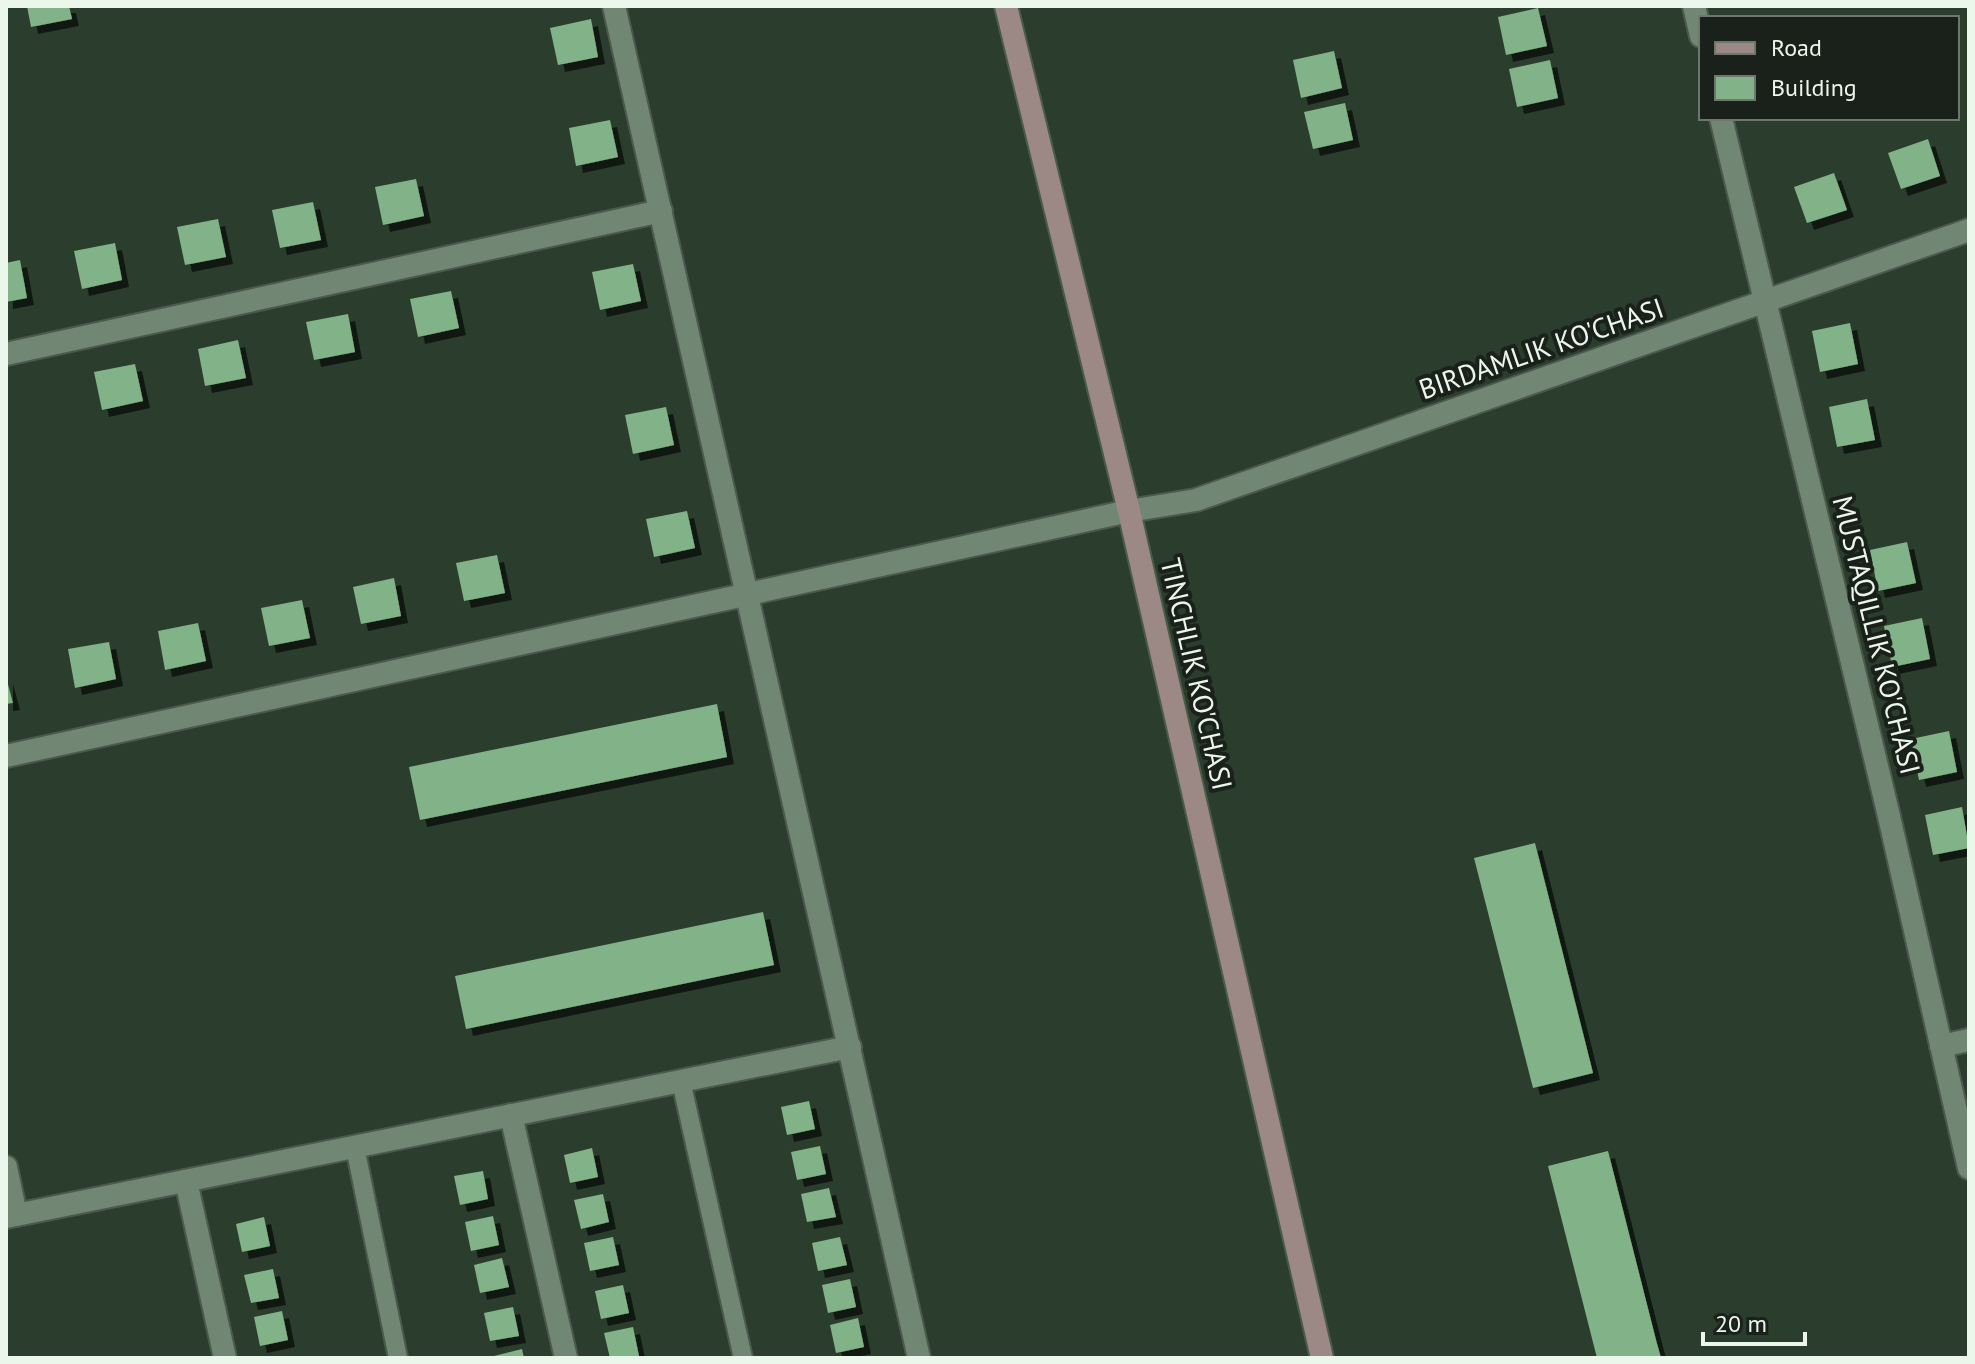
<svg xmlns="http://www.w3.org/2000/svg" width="1975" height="1364" font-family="'PT Sans',sans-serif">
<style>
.building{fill:#82b287;filter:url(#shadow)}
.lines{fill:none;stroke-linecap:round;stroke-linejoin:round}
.service-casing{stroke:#4b5a4d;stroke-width:22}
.minor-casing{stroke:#4b5a4d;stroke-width:26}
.secondary-casing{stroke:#4b5a4d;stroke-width:26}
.service{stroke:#728674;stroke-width:18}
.minor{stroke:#728674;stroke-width:22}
.secondary{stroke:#9c8986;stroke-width:22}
.labels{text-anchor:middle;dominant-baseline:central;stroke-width:8;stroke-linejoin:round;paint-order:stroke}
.street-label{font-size:28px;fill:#ecf7ec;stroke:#19211a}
</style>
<defs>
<filter id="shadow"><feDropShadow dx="7" dy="7" stdDeviation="0" flood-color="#0009"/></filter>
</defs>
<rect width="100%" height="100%" fill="#2b3d2d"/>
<g class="building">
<path d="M27 6H69L72 19 31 27Z"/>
<path d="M1538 8 1547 46 1506 55 1498 17Z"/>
<path d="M591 19 598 57 558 65 550 28Z"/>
<path d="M1334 51 1342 88 1301 98 1293 60Z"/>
<path d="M1550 60 1558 98 1517 107 1509 69Z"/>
<path d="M1345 103 1353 140 1313 149 1304 112Z"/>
<path d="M610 120 618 157 576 166 569 128Z"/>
<path d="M1928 139 1940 176 1901 189 1888 153Z"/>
<path d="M1834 173 1847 210 1807 223 1794 187Z"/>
<path d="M416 179 424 216 383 225 375 187Z"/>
<path d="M313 202 321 240 280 248 272 210Z"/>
<path d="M218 219 226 257 185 265 177 227Z"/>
<path d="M115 243 122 280 82 289 74 251Z"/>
<path d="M20 260 27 298 6 302V263Z"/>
<path d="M633 264 641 301 600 310 592 272Z"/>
<path d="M451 291 459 328 418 337 410 299Z"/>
<path d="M348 314 355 352 314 360 306 322Z"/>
<path d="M1850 323 1858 364 1820 372 1812 331Z"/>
<path d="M238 340 246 378 205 386 198 349Z"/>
<path d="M135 364 143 401 102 410 94 372Z"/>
<path d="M1867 399 1875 440 1837 447 1829 407Z"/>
<path d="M666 407 674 445 633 454 625 415Z"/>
<path d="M687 511 695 548 654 557 646 519Z"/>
<path d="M1907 542 1916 583 1878 591 1870 550Z"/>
<path d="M497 555 505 593 464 601 456 563Z"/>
<path d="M394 578 401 616 361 624 353 587Z"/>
<path d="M302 600 310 638 269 646 261 608Z"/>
<path d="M1922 618 1930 659 1892 667 1884 626Z"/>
<path d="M198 623 206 661 165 670 158 631Z"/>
<path d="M109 642 116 679 75 688 68 649Z"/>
<path d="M6 677 13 703 6 704Z"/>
<path d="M717 704 727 757 420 820 409 767Z"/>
<path d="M1949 731 1957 772 1919 780 1911 739Z"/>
<path d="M1962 807 1969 848 1933 855 1925 815Z"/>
<path d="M1535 843 1593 1073 1533 1088 1474 858Z"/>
<path d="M763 912 774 965 466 1029 455 976Z"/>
<path d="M809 1101 815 1129 787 1135 781 1107Z"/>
<path d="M820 1146 826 1174 797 1180 791 1152Z"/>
<path d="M592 1148 598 1177 570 1183 564 1155Z"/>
<path d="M1608 1151 1656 1340 1661 1358H1597L1548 1166Z"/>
<path d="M483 1171 488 1199 460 1205 454 1176Z"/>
<path d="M829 1188 836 1217 807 1222 801 1194Z"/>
<path d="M603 1194 609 1222 581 1229 574 1200Z"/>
<path d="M493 1216 499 1245 471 1251 465 1222Z"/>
<path d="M264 1217 270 1246 242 1252 236 1224Z"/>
<path d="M613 1237 619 1265 590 1271 584 1243Z"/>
<path d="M840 1237 847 1265 818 1271 812 1243Z"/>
<path d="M502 1258 509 1287 480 1293 474 1265Z"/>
<path d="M273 1269 279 1298 251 1303 244 1275Z"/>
<path d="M850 1279 856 1307 828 1313 822 1285Z"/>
<path d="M623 1285 629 1313 601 1319 595 1291Z"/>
<path d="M513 1307 519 1336 490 1341 484 1313Z"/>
<path d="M282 1311 288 1340 260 1346 254 1317Z"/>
<path d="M858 1318 864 1347 836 1353 830 1325Z"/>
<path d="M633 1327 639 1356 610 1358 604 1333Z"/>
<path d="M522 1349 524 1358H494V1356Z"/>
</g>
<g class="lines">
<defs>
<g id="service">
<path d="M681 1081 743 1358"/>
<path d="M355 1147 398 1358"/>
</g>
<g id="minor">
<path d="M614 6 919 1358"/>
<path d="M1694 6 1701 36"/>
<path d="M1721 118 1888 812 1969 1168"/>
<path d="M6 354 661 211"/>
<path d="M6 756 1129 511 1196 500 1969 230"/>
<path d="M1941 1046 1969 1040"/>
<path d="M511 1115 566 1358"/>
<path d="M6 1167 16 1215"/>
<path d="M186 1181 225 1358"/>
<path d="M6 1217 850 1047"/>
</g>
<path id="secondary" d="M1006 6 1129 511 1322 1358"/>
</defs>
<use href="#service" class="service-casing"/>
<use href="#minor" class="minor-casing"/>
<use href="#secondary" class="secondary-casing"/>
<use href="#service" class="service"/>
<use href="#minor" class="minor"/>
<use href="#secondary" class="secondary"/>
</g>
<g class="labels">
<g class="street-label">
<text transform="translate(1541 348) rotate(-19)">BIRDAMLIK KO'CHASI</text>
<text transform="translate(1877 635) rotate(76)">MUSTAQILLIK KO'CHASI</text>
<text transform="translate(1197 674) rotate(77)">TINCHLIK KO'CHASI</text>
</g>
</g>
<rect width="1975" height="1364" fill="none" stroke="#ecf7ec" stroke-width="16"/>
<rect x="1699" y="16" width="260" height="104" fill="#19211a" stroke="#6d776e" stroke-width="2"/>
<rect x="1715" y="42" width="40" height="12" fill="#9c8986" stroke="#6d776e" stroke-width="2"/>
<text x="1771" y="56" font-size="24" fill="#ecf7ec">Road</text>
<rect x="1715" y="76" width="40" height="24" fill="#82b287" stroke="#6d776e" stroke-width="2"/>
<text x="1771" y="96" font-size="24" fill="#ecf7ec">Building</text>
<path d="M1703 1332v12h102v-12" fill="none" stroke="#ecf7ec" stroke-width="4"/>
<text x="1715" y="1332" font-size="24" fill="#ecf7ec" stroke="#19211a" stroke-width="6" paint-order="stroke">20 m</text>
</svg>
